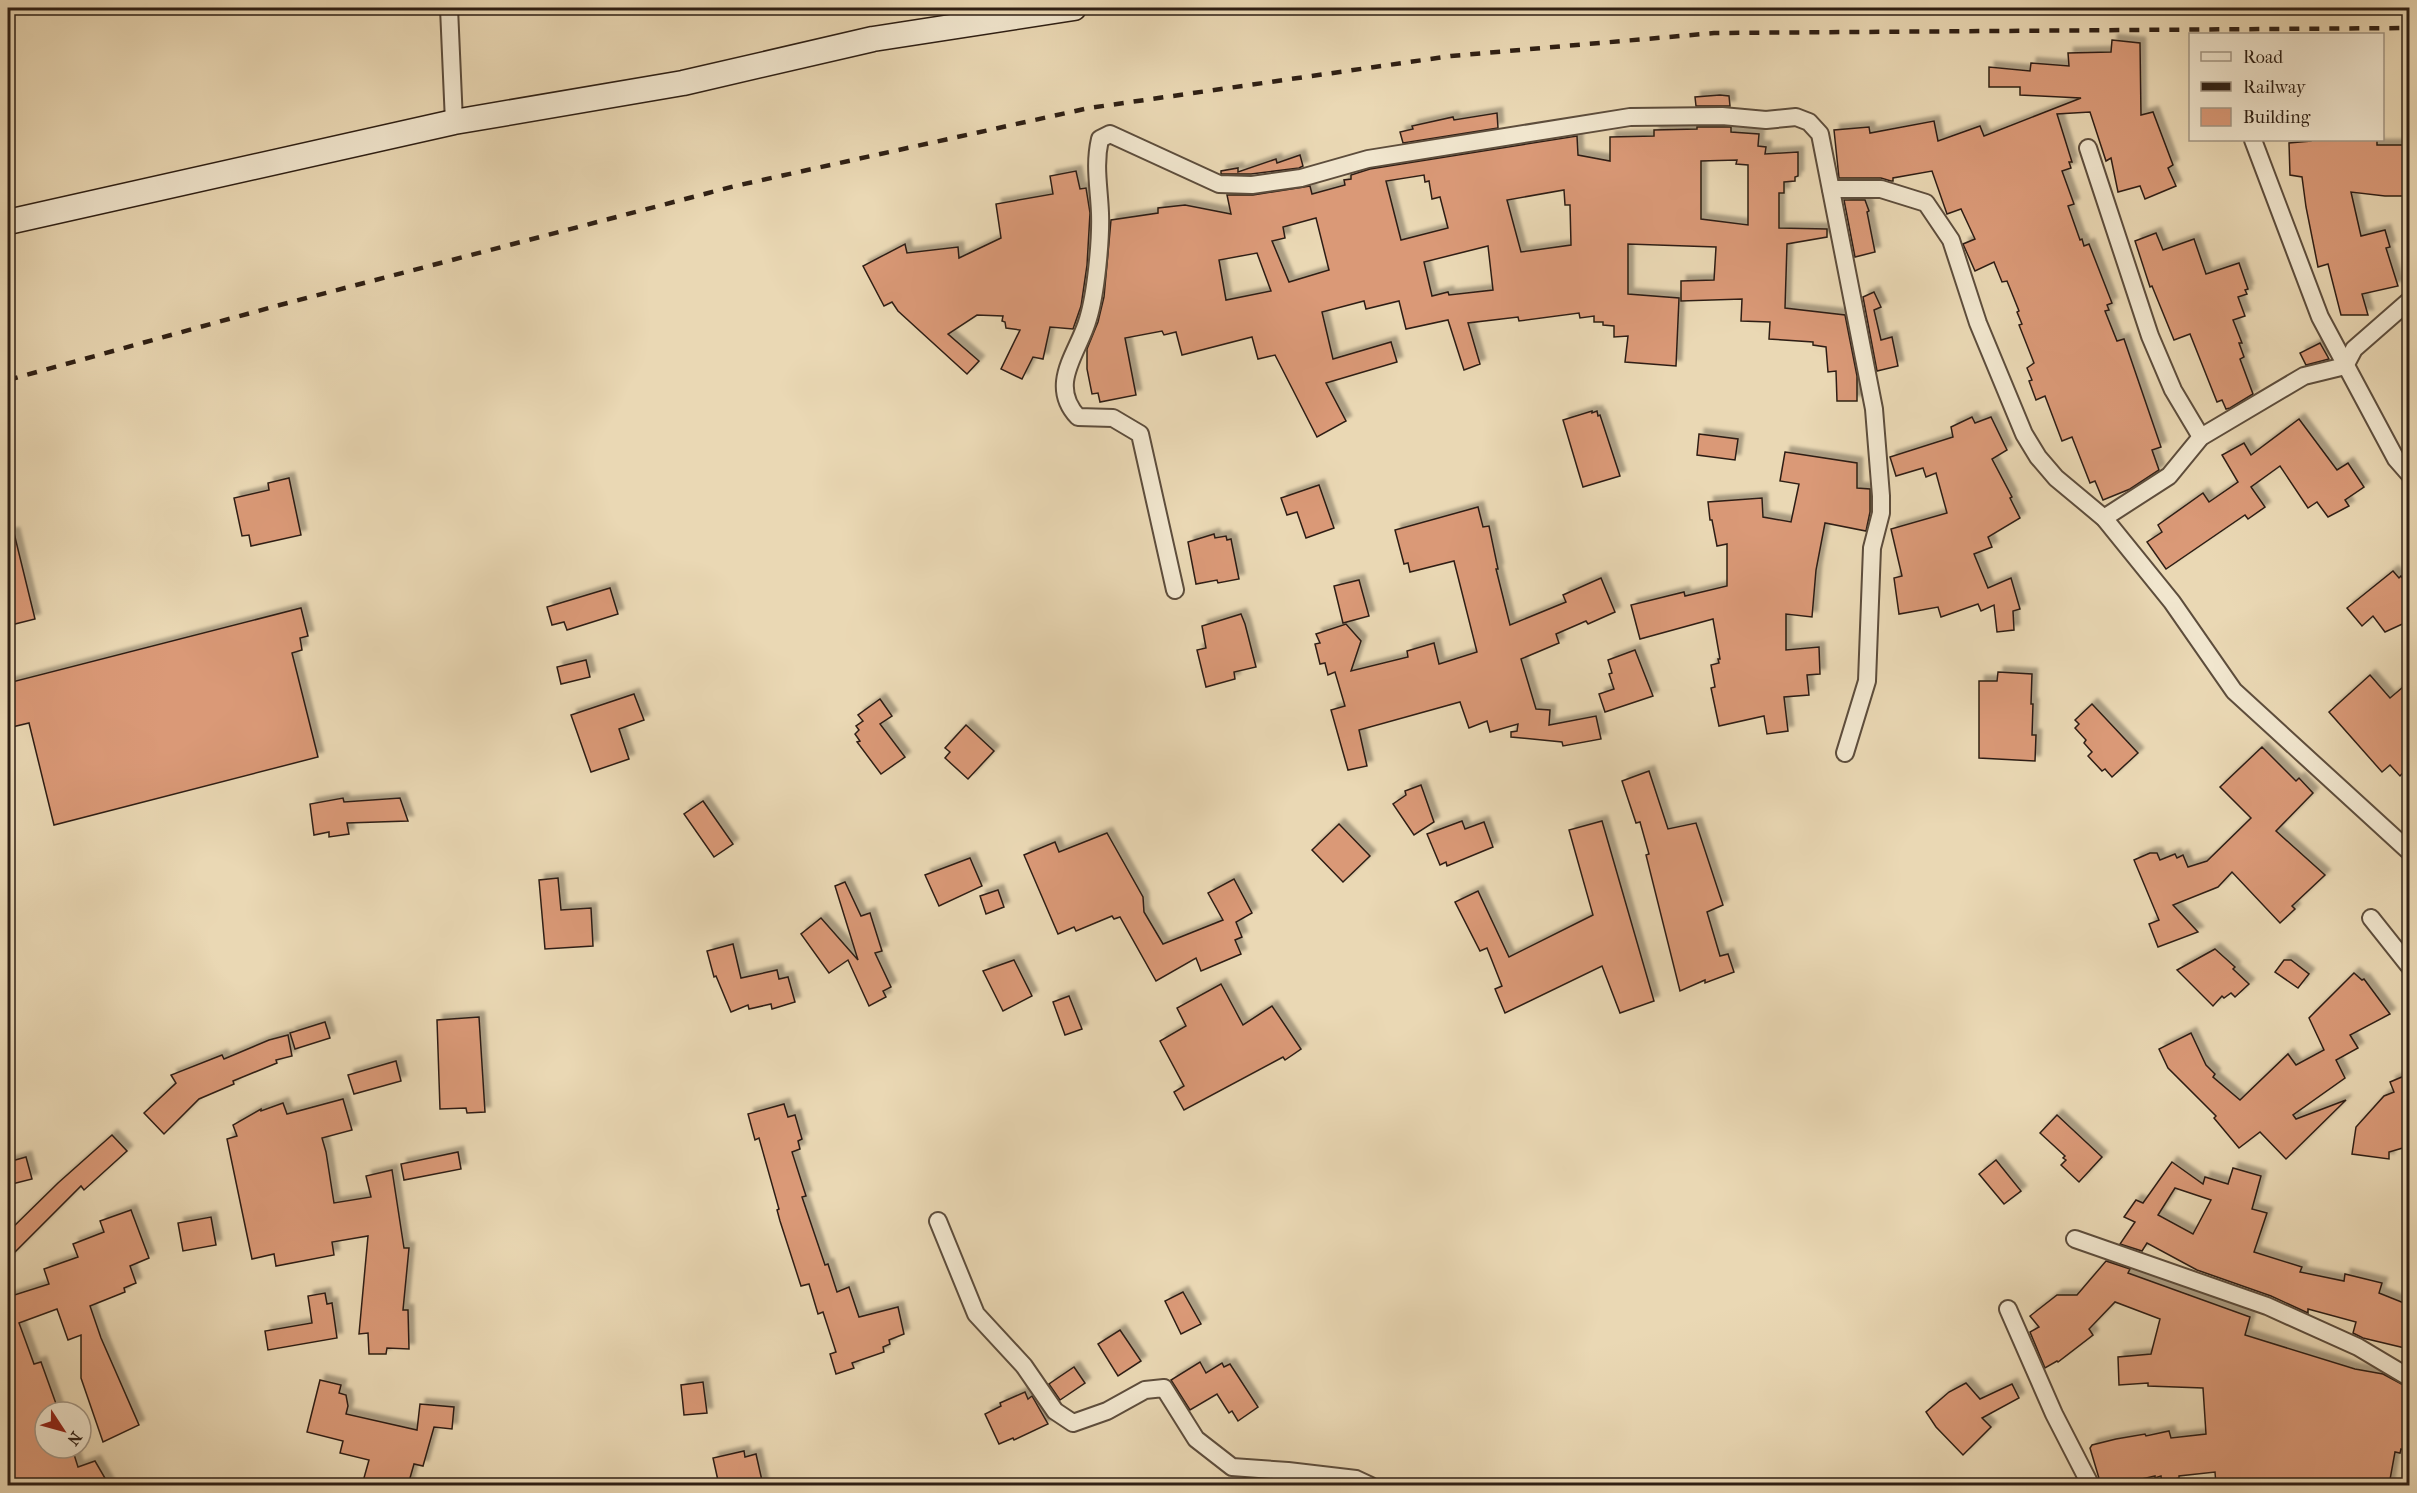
<svg xmlns="http://www.w3.org/2000/svg" width="2417" height="1493" font-family="'IM FELL French Canon',serif">
<style>
.building{fill:#da9977;stroke:#2e1f14;stroke-width:1.5;fill-rule:evenodd;filter:url(#shadow)}
.lines{fill:none;stroke-linecap:round;stroke-linejoin:round}
.street-casing{stroke:#5d4d3c;stroke-width:20}
.secondary-casing{stroke:#2e1f14;stroke-width:27}
.street{stroke:#f1e6ce;stroke-width:16}
.secondary{stroke:#f1e6ce;stroke-width:24}
.rail{stroke:#2e1f14;stroke-width:4.5;stroke-dasharray:10 10;stroke-linecap:butt}
</style>
<defs>
<filter id="shadow"><feDropShadow dx="5.5" dy="-5.5" stdDeviation="1.5" flood-color="#0004"/></filter>
</defs>
<rect width="100%" height="100%" fill="#ead8b4"/>
<filter id="stains"><feTurbulence type="fractalNoise" baseFrequency=".00333" numOctaves="4"/><feColorMatrix values="0 0 0 0 .2 0 0 0 0 .09 0 0 0 0 .02 0 0 0 .5 -.17"/></filter>
<radialGradient id="worn" r=".72"><stop offset=".6" stop-color="#630" stop-opacity="0"/><stop offset="1" stop-color="#630" stop-opacity=".3"/></radialGradient>
<g class="building">
<path d="M2112 40 2140 43 2141 115 2153 112 2173 165 2168 168 2176 186 2145 199 2140 186 2118 192 2111 158 2106 161 2090 112 2057 114 2072 162H2069L2071 168 2062 171 2074 204 2068 206 2080 240 2082 239 2084 246 2089 244 2112 303 2107 305 2109 310 2105 311 2117 341 2124 339 2161 447 2152 450 2159 470 2130 489 2103 500 2095 481 2090 483 2072 437 2062 441 2045 396 2036 400 2029 381 2032 380 2027 368 2034 363 2019 325 2022 324 2017 312 2019 311 2007 281 2002 282 1994 262 1975 271 1963 244 1975 239 1961 209 1947 214 1932 171 1893 178V181H1891L1881 178H1839L1834 130 1869 127 1870 133 1934 121 1938 141 1980 126 1984 136 2081 98 2020 95V87H1989V67L2030 71 2031 63 2069 66 2068 53 2111 52Z"/>
<path d="M1720 95 1729 96 1730 106H1696L1695 97Z"/>
<path d="M1497 113 1498 128 1403 143 1400 132 1413 129 1412 126 1453 117 1454 120Z"/>
<path d="M1697 127H1731V132L1759 134 1758 146 1766 147 1765 154 1798 152V176L1795 177V181L1784 182V193H1779V228L1827 229V237L1787 244 1785 308 1845 315 1857 376V401H1837L1836 371 1828 372 1826 347 1813 345V342L1769 339 1770 322 1741 321 1742 299 1681 301V281L1714 280 1716 247 1628 244V294L1679 298 1676 366 1625 362 1628 336 1614 337V326L1603 325V322H1594V316L1580 318 1579 313 1519 321 1518 317 1468 323 1480 364 1464 370 1448 320 1406 329 1399 301 1366 309 1364 301 1322 312 1333 359 1391 342 1397 362 1326 383 1346 421 1317 437 1275 355 1258 359 1252 337 1182 355 1176 332 1164 335 1162 331 1125 338 1136 395 1100 402 1098 393 1092 394 1087 369V349L1098 322 1104 297 1111 220 1158 213V208L1185 205 1231 214 1227 195H1253L1310 186 1312 194 1345 185 1344 180 1351 179V175L1370 169 1577 136 1578 155 1610 161V137L1654 136V130L1697 129ZM1737 160 1736 164 1748 165V225L1701 219V161ZM1424 175 1425 182 1429 181 1432 199 1440 197 1448 228 1401 240 1386 181ZM1564 190 1565 205H1570L1571 245 1521 252 1507 200ZM1316 218 1329 270 1289 282 1272 241 1285 238 1283 227ZM1488 246 1493 290 1449 295 1448 292 1432 296 1424 262ZM1257 253 1271 291 1226 300 1219 260Z"/>
<path d="M2311 140H2377V145H2409V196H2385L2351 192 2361 236 2385 230 2390 247 2386 248 2398 286 2362 294 2368 315H2341L2328 264 2318 267 2306 207 2302 177 2290 175 2289 143 2311 141Z"/>
<path d="M1300 155 1303 166 1299 168 1251 174H1221V171L1238 168V172L1276 159 1277 163Z"/>
<path d="M1076 171 1080 189 1086 188 1090 213 1087 265 1081 306 1073 329 1050 327 1043 359 1033 357 1022 379 1001 369 1020 330 1006 328 1005 322 1002 321 1003 316 977 315 948 334 979 361 967 374 898 311 892 302 884 306 863 266 905 244 907 253 958 247 959 258 1001 238 996 204 1053 194 1050 176Z"/>
<path d="M1844 200H1865L1869 211 1867 212 1875 252 1855 257Z"/>
<path d="M2156 233 2163 250 2194 239 2206 274 2239 263 2248 289 2245 290 2247 294 2238 297 2245 316 2233 320 2242 343H2239L2244 357 2240 359 2253 394 2230 408 2226 409 2222 400 2217 402 2190 334 2174 340 2152 286 2150 287 2135 241Z"/>
<path d="M1874 292 1881 307 1874 310 1881 340 1892 337 1898 366 1877 371 1863 297Z"/>
<path d="M2320 343 2329 359 2306 365 2300 353Z"/>
<path d="M1592 411V413L1597 411 1598 416 1600 415 1620 476 1583 487 1563 420Z"/>
<path d="M1972 417 1975 423 1991 417 2007 450 1992 459 2012 497 2010 498 2020 518 1988 537 1992 547 1974 554 1988 588 2011 578 2020 609 2013 611 2014 630 1997 632 1994 605 1981 611 1978 604 1941 617 1938 607 1899 614 1894 578 1902 576 1891 529 1947 513 1936 473 1926 477 1923 468 1896 476 1890 457 1953 437 1951 427Z"/>
<path d="M2299 419 2337 470 2348 463 2364 487 2345 500 2349 506 2328 517 2317 502 2308 508 2280 466 2251 487 2265 507 2248 519 2245 515 2166 569 2147 542 2162 532 2158 525 2203 493 2209 502 2238 482 2222 455 2244 443 2251 455Z"/>
<path d="M1699 434 1738 439 1735 460 1697 455Z"/>
<path d="M1785 452 1857 463V488L1870 489V512L1866 531 1825 523 1816 570 1812 617 1786 614V650L1819 647 1820 674 1807 675 1809 695 1784 697 1788 731 1767 734 1764 716 1719 726 1711 688 1715 687 1711 665 1719 663 1718 659H1720L1713 619 1640 639 1631 605 1684 592 1685 596 1727 586V544L1717 546 1712 520H1710L1708 502 1762 498 1763 517 1791 522 1799 484 1780 481Z"/>
<path d="M289 478 301 535 251 546 249 535 242 536 234 498 269 490 268 483Z"/>
<path d="M1319 485 1334 528 1306 538 1297 512 1287 515 1281 498Z"/>
<path d="M1478 507 1483 527 1489 526 1498 569H1496L1510 625 1566 602 1563 595 1601 578 1615 612 1588 624 1586 621 1556 634 1559 643 1521 659 1536 709 1550 710 1549 725 1596 716 1601 739 1563 746 1562 742 1511 737V732L1517 731 1518 724 1490 732 1487 721 1469 728 1460 702 1359 730 1367 766 1348 770 1331 710 1345 706 1335 672 1328 675 1325 663 1320 664 1315 644 1320 643 1316 634 1346 624 1361 641 1351 671 1408 657 1407 651 1434 643 1439 664 1477 652 1454 561 1410 572 1408 563 1404 564 1395 530Z"/>
<path d="M14 533 35 619 11 625 8 612V534Z"/>
<path d="M1214 534 1215 538 1226 536 1227 540 1231 539 1239 579 1218 583 1217 580 1196 584 1188 542Z"/>
<path d="M2393 571 2399 578 2401 576 2409 587V621L2385 632 2373 616 2362 626 2347 608Z"/>
<path d="M1359 580 1369 616 1343 623 1334 586Z"/>
<path d="M610 588 618 614 567 630 564 622 552 625 547 607Z"/>
<path d="M301 608 308 636 300 638 302 650 292 653 318 757 54 825 29 723 8 728V683Z"/>
<path d="M1241 614 1245 624 1256 667 1234 672 1235 679 1206 687 1197 650 1206 648 1202 626Z"/>
<path d="M1635 650 1653 696 1605 712 1599 694 1614 689 1609 674 1612 673 1608 660Z"/>
<path d="M586 660 590 677 561 684 557 667Z"/>
<path d="M1998 672 2032 674 2031 704H2033L2032 735H2036L2035 761 1979 758V681H1997Z"/>
<path d="M2370 675 2390 698 2409 682V766L2400 776 2390 765 2382 772 2329 712Z"/>
<path d="M634 694 644 720 619 729 629 759 591 772 571 715Z"/>
<path d="M880 699 892 716 880 724 905 757 881 774 857 742 860 741 855 734 859 730 856 726 863 721 858 715Z"/>
<path d="M2092 704 2138 753 2112 777 2105 769 2102 771 2088 756 2092 752 2084 743 2086 740 2075 728 2079 724 2075 720Z"/>
<path d="M966 725 994 751 968 779 945 758 950 752 945 748Z"/>
<path d="M2262 747 2296 781 2299 778 2313 793 2276 831 2325 875 2292 906 2295 909 2280 923 2232 872 2218 887 2173 905 2198 932 2158 947 2149 924 2159 920 2134 860 2150 853H2157L2160 860 2175 854 2177 858 2183 855 2188 867 2207 861 2251 818 2220 787Z"/>
<path d="M1649 771 1668 829 1696 823 1723 905 1707 912 1720 956 1728 954 1734 972 1705 983V980L1680 991 1646 855 1649 854 1640 822 1636 823 1622 781Z"/>
<path d="M1421 785 1434 822 1414 835 1393 804 1406 795 1405 791Z"/>
<path d="M343 798 344 802 400 798 408 821 347 823 349 834 329 837V832L314 835 310 804Z"/>
<path d="M703 801 733 844 714 857 684 814Z"/>
<path d="M1462 821 1465 829 1484 822 1493 847 1447 866 1446 862 1440 865 1427 834Z"/>
<path d="M1602 821 1654 1001 1620 1013 1602 966 1505 1013 1495 989 1502 986 1487 948 1480 951 1455 902 1478 891 1509 957 1593 915 1569 830Z"/>
<path d="M1339 824 1370 856 1343 882 1312 850Z"/>
<path d="M1107 833 1143 897 1144 912 1163 944 1223 920 1208 893 1234 879 1252 913 1236 922 1242 937 1235 940 1241 954 1201 971 1196 958 1156 981 1120 917 1114 919 1112 916 1076 931 1074 927 1058 934 1024 855 1055 842 1059 852Z"/>
<path d="M970 858 982 886 939 906 925 875Z"/>
<path d="M558 878 561 910 591 908 593 946 545 949 539 880Z"/>
<path d="M845 882 861 916 870 913 882 951 875 953 891 987 883 991 886 997 869 1006 848 960 829 973 801 934 821 918 858 960 835 886Z"/>
<path d="M998 890 1004 907 986 914 980 896Z"/>
<path d="M733 944 741 978 777 970 779 979 788 977 795 1002 772 1009 771 1004 749 1009 748 1005 731 1012 716 976 714 977 707 951Z"/>
<path d="M2215 949 2235 967 2233 969 2249 984 2235 997 2231 993 2224 998 2222 996 2213 1006 2177 970Z"/>
<path d="M1014 960 1032 996 1003 1011 983 971Z"/>
<path d="M2284 960H2291L2309 974 2298 988 2275 972Z"/>
<path d="M2354 973 2362 980 2364 979 2390 1014 2350 1035 2358 1048 2336 1060 2345 1078 2293 1115 2296 1119 2346 1100 2286 1159 2260 1132 2239 1148 2214 1118 2216 1116 2168 1068 2159 1049 2191 1033 2206 1065 2215 1074 2213 1077 2240 1100 2288 1054 2296 1065 2324 1050 2309 1018Z"/>
<path d="M1221 984 1243 1025 1272 1006 1301 1049 1285 1060 1283 1057 1184 1110 1174 1092 1184 1086 1160 1041 1186 1026 1177 1008Z"/>
<path d="M1069 996 1082 1029 1065 1035 1053 1002Z"/>
<path d="M479 1017 485 1112 467 1113 466 1108 440 1109 437 1020Z"/>
<path d="M325 1022 330 1038 295 1049 290 1033Z"/>
<path d="M288 1035 292 1056 276 1060 277 1063 233 1081 234 1084 199 1099 164 1134 144 1113 176 1083 171 1075 222 1055 224 1059 269 1040Z"/>
<path d="M396 1061 401 1081 354 1094 348 1075Z"/>
<path d="M2409 1074V1141L2406 1147 2389 1152V1159L2352 1154 2356 1127 2384 1096 2394 1092 2390 1082Z"/>
<path d="M343 1099 352 1130 322 1138 326 1152 334 1203 371 1197 366 1176 392 1170 404 1248H409L403 1310H408L409 1349 387 1348 386 1354H369L368 1333 359 1334 368 1236 332 1242 334 1255 276 1266 274 1254 252 1259 227 1139 237 1136 233 1125 261 1109V1111L283 1103 287 1114Z"/>
<path d="M784 1104 788 1117 795 1115 802 1139 798 1141 800 1149 792 1152 806 1196 802 1197 825 1265 828 1264 837 1292 849 1287 859 1317 898 1307 904 1334 889 1340 890 1344 883 1347 884 1352 852 1363 854 1368 836 1374 830 1354 836 1352 823 1312 818 1314 809 1284 801 1286 780 1221 777 1210 779 1209 759 1138 755 1140 748 1114Z"/>
<path d="M2057 1115 2102 1157 2079 1182 2061 1165 2066 1160 2063 1158 2065 1156 2040 1133Z"/>
<path d="M112 1135 127 1151 84 1190 81 1186 8 1259V1232L58 1183Z"/>
<path d="M458 1152 461 1169 404 1180 401 1164Z"/>
<path d="M26 1157 32 1179 8 1185V1162Z"/>
<path d="M1996 1160 2021 1191 2004 1204 1979 1174Z"/>
<path d="M2172 1162 2203 1184 2205 1177 2228 1184 2233 1168 2261 1176 2252 1209 2267 1213 2254 1252 2302 1267 2300 1272 2344 1281 2345 1274 2382 1283 2379 1293 2409 1305V1349L2363 1338 2353 1333 2356 1322 2308 1309V1313L2271 1296 2197 1270 2147 1243 2142 1251 2120 1244 2135 1222 2124 1217 2136 1200 2143 1203ZM2175 1188 2211 1200 2193 1234 2158 1215Z"/>
<path d="M131 1210 149 1258 130 1266 136 1283 124 1288 125 1292 90 1306 101 1338 139 1425 103 1442 81 1378V1335L68 1340 57 1309 19 1323 34 1364 41 1362 59 1412H45V1448H72L78 1467 95 1461 109 1485H31L28 1479 13 1485H8V1297L49 1284 44 1269 78 1257 73 1244 104 1232 100 1221Z"/>
<path d="M211 1217 216 1245 183 1251 178 1223Z"/>
<path d="M2106 1261 2130 1269 2128 1273 2250 1317 2245 1335 2355 1369 2383 1374 2409 1388V1452L2401 1449 2400 1453 2395 1452 2389 1485H2316L2259 1482 2216 1485 2215 1472 2179 1476V1478L2162 1482 2161 1476 2155 1478V1476L2116 1485H2101L2090 1448 2092 1445 2116 1439 2145 1434 2146 1436 2169 1431 2171 1438 2206 1434 2203 1388 2148 1386V1383L2119 1385 2118 1357 2151 1354 2160 1319 2115 1302 2089 1329 2093 1335 2058 1362 2057 1361 2045 1368 2030 1332 2039 1327 2030 1316 2057 1295H2077Z"/>
<path d="M1183 1292 1201 1324 1181 1334 1165 1301Z"/>
<path d="M325 1293 327 1304 332 1303 337 1338 268 1350 265 1331 312 1323 308 1296Z"/>
<path d="M1120 1330 1141 1361 1118 1376 1098 1344Z"/>
<path d="M1200 1362 1206 1373 1222 1363 1224 1367 1230 1364 1258 1407 1238 1421 1232 1411 1229 1413 1217 1394 1190 1410 1171 1380Z"/>
<path d="M1074 1367 1085 1383 1060 1400 1049 1384Z"/>
<path d="M320 1380 341 1385 339 1393 346 1395 348 1406 346 1414 417 1430 420 1404 454 1407 452 1429 434 1427 423 1466 414 1464 408 1485H362L369 1460 340 1453 343 1441 307 1432Z"/>
<path d="M703 1382 707 1413 684 1415 681 1385Z"/>
<path d="M1966 1383 1980 1399 2012 1384 2019 1398 1982 1418 1991 1427 1963 1455 1936 1427 1926 1412 1949 1392Z"/>
<path d="M1025 1392 1028 1399 1032 1396 1048 1424 1014 1440 1013 1438 999 1444 985 1414 1001 1406 1000 1403Z"/>
<path d="M744 1451 745 1457 756 1454 763 1485H719L713 1458Z"/>
</g>
<g class="lines">
<defs>
<g id="street">
<path d="M449 8 454 122"/>
<path d="M2253 140 2320 317 2396 459 2410 475"/>
<path d="M2088 148 2150 336 2173 390 2201 437"/>
<path d="M1831 189H1881L1926 203 1951 240 1978 323 2024 434 2038 457 2056 478 2104 518 2172 602 2234 691 2410 852"/>
<path d="M2104 518 2169 476 2201 437 2304 376 2345 366 2354 349 2410 300"/>
<path d="M1175 590 1140 434 1113 418 1078 417C1047 384 1079 352 1088 319 1096 293 1101 240 1100 213 1099 187 1094 165 1100 139L1110 134 1219 184 1252 185 1301 178 1368 159 1630 117 1722 116 1766 120 1796 117 1809 122 1820 134 1874 409 1881 496V513L1872 548 1867 681 1845 753"/>
<path d="M2371 918 2410 967"/>
<path d="M938 1221 976 1314 1024 1366 1055 1411 1073 1423 1107 1411 1145 1390 1164 1388 1196 1439 1232 1467 1288 1471 1356 1479 1371 1486"/>
<path d="M2075 1239 2267 1306 2358 1347 2410 1378"/>
<path d="M2008 1309 2054 1414 2091 1486"/>
</g>
<path id="secondary" d="M8 222 454 122 683 83 873 39 1074 8"/>
</defs>
<use href="#street" class="street-casing"/>
<use href="#secondary" class="secondary-casing"/>
<use href="#street" class="street"/>
<use href="#secondary" class="secondary"/>
<path class="rail" d="M8 380 276 306 735 186 1089 108 1451 56 1714 33 2410 28"/>
</g>
<rect width="2417" height="1493" fill="none" stroke="#ead8b4" stroke-width="30"/>
<rect x="9" y="9" width="2399" height="1475" fill="none" stroke="#2e1f14" stroke-width="3"/>
<rect x="15" y="15" width="2387" height="1463" fill="none" stroke="#2e1f14" stroke-width="1.5"/>
<rect x="2189" y="33" width="195" height="108" fill="#f1e6ce" stroke="#a39684" stroke-width="1.5"/>
<rect x="2201" y="52" width="30" height="9" fill="#f1e6ce" stroke="#a39684" stroke-width="1.5"/>
<text x="2243" y="63" font-size="18" fill="#2e1f14">Road</text>
<rect x="2201" y="82" width="30" height="9" fill="#2e1f14" stroke="#a39684" stroke-width="1.5"/>
<text x="2243" y="93" font-size="18" fill="#2e1f14">Railway</text>
<rect x="2201" y="108" width="30" height="18" fill="#da9977" stroke="#a39684" stroke-width="1.5"/>
<text x="2243" y="123" font-size="18" fill="#2e1f14">Building</text>
<g transform="translate(63 1430) rotate(126)"><circle r="28" fill="#f1e6ce" stroke="#a39684" stroke-width="1.5"/>
<path d="M0-4.5L10 22L0 15L-10 22Z" fill="#8f2418"/>
<text y="-9" font-size="16" font-weight="bold" text-anchor="middle" fill="#2e1f14">N</text>
</g>
<rect width="100%" height="100%" filter="url(#stains)"/>
<rect width="100%" height="100%" fill="url(#worn)"/>
</svg>
